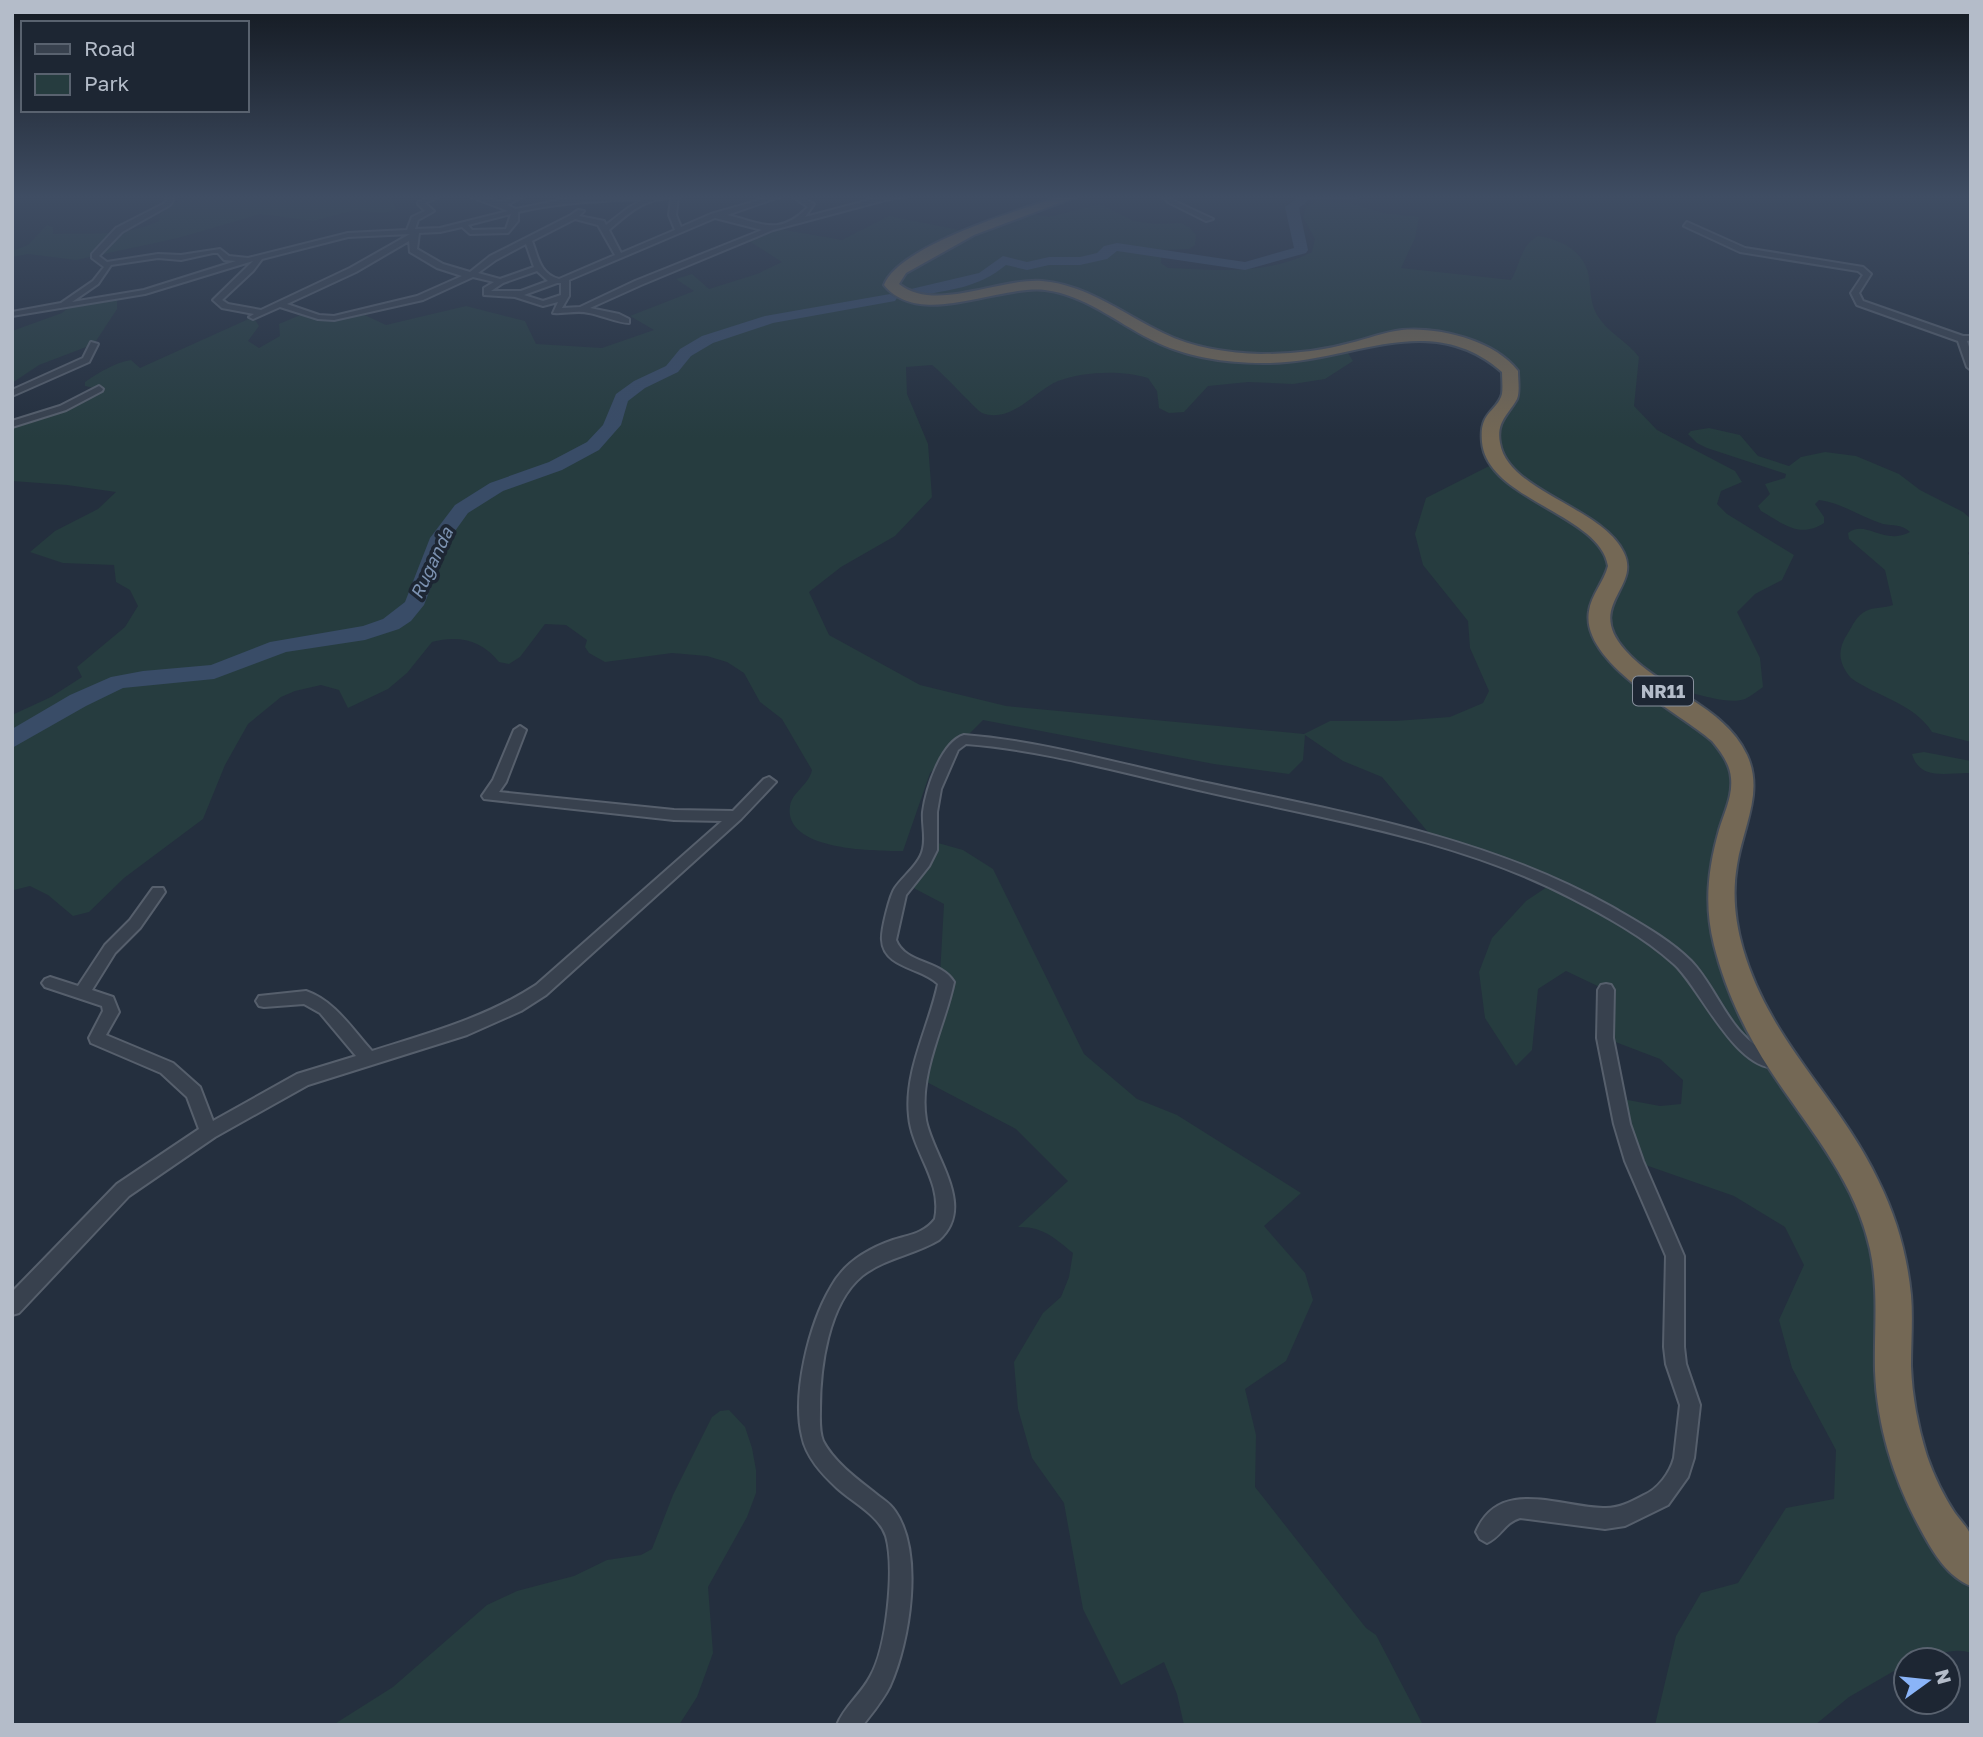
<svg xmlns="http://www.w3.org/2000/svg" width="1983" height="1737" font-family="'Golos Text',sans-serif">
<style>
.green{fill:#263c3f;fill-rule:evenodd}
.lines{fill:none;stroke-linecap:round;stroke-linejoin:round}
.river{fill:#394c67;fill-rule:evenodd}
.street-casing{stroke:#565f6c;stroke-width:4}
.highway-casing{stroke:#434c59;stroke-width:4}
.street{fill:#38414e;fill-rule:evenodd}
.highway{fill:#746855;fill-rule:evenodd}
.labels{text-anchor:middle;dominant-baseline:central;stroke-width:7;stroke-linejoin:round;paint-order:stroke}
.far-water-label{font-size:18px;font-style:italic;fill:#7c92b1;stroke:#1d2633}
.shield{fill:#1d2633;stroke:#878f9c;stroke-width:2}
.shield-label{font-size:18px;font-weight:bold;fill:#b4bcc9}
</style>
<rect width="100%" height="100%" fill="#242f3e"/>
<g class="green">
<path d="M194 195H390L396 210 383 213 356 210 313 221 260 214 178 238 76 260 28 254 12 257V251L28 245 47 225 53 227V234C90 233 124 237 159 221L162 208Z"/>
<path d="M1317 201 1350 203 1383 213 1419 217 1415 238 1401 268 1511 280C1521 264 1519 247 1538 236 1561 239 1586 252 1589 278 1591 292 1590 302 1597 315 1608 333 1627 341 1639 357L1634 406 1657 430 1735 471 1742 482 1721 491 1717 504 1727 514 1794 555 1782 580 1755 594 1737 612 1760 658 1763 687C1757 691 1751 696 1745 699 1723 707 1672 685 1648 680L1734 754 1725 933 1875 1209 1893 1376 1971 1566V1653C1951 1645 1927 1660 1906 1660V1664L1849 1697 1815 1725H1655L1676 1636 1701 1593 1738 1583 1786 1508 1834 1499 1836 1450 1792 1368 1779 1320 1804 1265 1785 1227 1734 1196 1634 1161 1617 1098 1660 1106 1681 1104 1683 1080 1660 1059 1605 1038 1606 990 1566 971 1538 989 1532 1050 1516 1066 1485 1018 1479 972 1492 938 1526 901 1553 883 1433 838 1382 777 1343 761 1305 735 1303 760 1289 774 1214 764 983 720 930 773 903 851C875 851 783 851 790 806 792 792 809 785 812 770L782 719 760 702 744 673 727 662 707 656 672 653 605 662 589 653 585 647 587 640 566 625 545 624 520 657 509 664 499 662C482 640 458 635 432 642L407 673 388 689 348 708 339 690 321 685 295 691 281 697 248 724 225 765 203 819 124 878 89 912 73 916 48 895 30 886 14 890 12 898V715L51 697 82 677 77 667 125 627 138 606 130 590 116 582 114 565 63 563 30 552 55 531 98 509 116 492 67 485 12 481V424L45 416 98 389 85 386V382C98 373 116 362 131 360L140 368 253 317 259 326 248 341 259 348 280 336 279 324 305 313 327 318 356 311 386 325 466 306 525 321 536 344 602 348 654 330 630 316 694 291 676 279 692 274 709 289 757 274 782 262 746 239 773 228 842 240 889 216 969 232 1023 212 1049 217 1100 204 1134 221 1155 224 1181 223 1190 228 1196 235 1195 245 1189 249 1161 250V263L1168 268C1217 270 1267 275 1312 252L1315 239 1303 217 1306 207ZM1430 338 1497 360 1511 384 1492 445 1499 461 1426 498 1415 534 1423 565 1468 621 1470 648 1489 691 1483 703 1450 717 1395 721H1330L1304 734 1006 706 920 685 829 635 809 592 841 567 895 536 932 497 928 444 907 394 906 367 932 365C944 374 976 410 982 413 1012 424 1034 391 1058 381 1084 371 1122 370 1148 378L1157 391 1159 408 1169 413 1184 412 1208 386 1248 382 1293 384 1325 379 1353 361 1346 350Z"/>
<path d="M117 298V309L94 344 39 365 12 383V331L62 313 72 305Z"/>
<path d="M1709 428 1740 435 1758 456 1789 466 1801 457 1825 452 1856 456 1899 474 1920 490 1963 512 1971 519V550L1968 553 1971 559V742L1932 732C1914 703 1877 697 1851 678 1838 663 1837 649 1848 633 1853 625 1856 616 1866 611 1873 607 1885 608 1893 605L1885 570 1849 539 1848 533C1866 519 1883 546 1910 532 1902 524 1893 526 1883 524 1861 517 1842 503 1819 500L1815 504 1824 517V523C1800 539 1782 523 1761 511L1758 506 1770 494 1765 484 1785 478 1786 474 1707 448 1697 443 1688 434 1691 431Z"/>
<path d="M1924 752 1971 761V773C1949 772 1920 782 1912 754Z"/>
<path d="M931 841 963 850 993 869 1084 1054 1137 1099 1177 1115 1301 1193 1264 1226 1305 1273 1313 1300 1286 1361 1245 1389 1256 1435 1255 1487 1366 1628 1376 1635 1423 1725H1184L1177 1694 1164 1662 1121 1685 1083 1609 1064 1503 1032 1458 1018 1409 1014 1362 1043 1313 1061 1297 1069 1277 1073 1253C1055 1238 1042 1226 1018 1227L1068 1181 1016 1129 921 1079 940 975 944 904 906 884Z"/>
<path d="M729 1410 745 1427 752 1448 756 1470V1493L747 1517 708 1587 713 1653 697 1697 679 1725H333L393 1687 487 1605 517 1591 574 1576 607 1560 641 1555 652 1549 673 1495 712 1417 720 1411Z"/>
</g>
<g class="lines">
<g class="river">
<path d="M1300 195H1363L1357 199H1310L1299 208 1308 250 1306 253 1245 270 1117 251 1107 259 1080 265H1049L1027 270 1006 265C978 288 950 290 916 296L909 292 911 289 979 273 1003 256 1027 262 1049 257H1080L1097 253 1104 246 1117 243 1245 262 1294 248 1285 207Z"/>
<path d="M890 294 897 298 895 301 773 323 713 343 691 356 678 372 645 388 628 401 621 425 599 450 562 470 503 491 468 513 450 538 424 605 411 621 399 629 365 640 286 652 214 679 123 688 86 706 12 748V729L70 695 111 677 143 671 211 665 270 642 363 626 383 619 405 602 430 538 455 505 490 483 549 462 587 442 603 425 616 394 634 381 666 366 680 349 702 336 765 316Z"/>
</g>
<defs>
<g id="street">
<path d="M164 195H170L173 200 170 205 122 232 99 256 107 262 158 254 181 255 220 249 229 256 248 258 348 233 407 230 412 217 425 211 418 204V202L434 195H442L425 203 434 211 418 220 415 229 440 228 508 211 466 195C477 195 495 202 502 201 511 201 517 195 526 195L507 205 516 209 565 199 684 195 678 197 676 215 681 227 711 214 777 195H785L727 215C762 223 779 237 808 207L790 195H797L814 204 805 217 885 196 912 195 885 200 773 230 641 285 590 308 619 314 629 319V323C618 323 601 315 589 313 577 310 565 314 553 313L558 302 543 306 515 297 484 295V288L494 282 473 277 423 300 334 320 318 319 280 307 253 319 249 317 254 314 222 308 213 300 253 261 145 294 12 316V312L61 303 93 281 104 267 92 258V254L116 228 165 203 167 200ZM671 198 669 215 675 230 621 253 609 230C630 212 643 199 671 198ZM644 199 628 208 606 225 604 221 579 216 584 211 578 210 571 215 490 256 470 272 443 264 417 249 419 233 440 232 462 227 470 234 508 233 518 221V212C560 202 601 201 644 199ZM511 214 506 229 472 230 468 225ZM715 218 762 230 635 281 580 307 562 308 569 296V280ZM575 219 598 225 615 255 559 279C540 274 538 257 532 241ZM410 234 350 268 261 310 228 304 222 300 253 271 262 259 348 237ZM409 241 410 252 437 268 462 276 417 296 334 316 319 315 287 304 356 272ZM526 244 534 267 500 279 478 273 496 260ZM213 253H218L224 260 236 261 144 290 72 302 98 284 111 265 158 258 181 260ZM537 271 548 281 521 291H491L503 283ZM557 283H561V295L543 301 524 295Z"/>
<path d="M1162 195H1168L1172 200 1213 219 1206 221 1168 202Z"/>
<path d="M1687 222 1745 248 1863 267 1871 274 1859 293 1863 301 1963 336H1971V340L1967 341 1971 353V370L1967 367 1958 341 1857 305 1851 293 1863 275 1858 271 1740 252 1684 226Z"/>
<path d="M91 342 98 344 89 362 12 396V390L83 358Z"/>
<path d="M99 386 103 389 102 391 66 410 12 427V421L60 406Z"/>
<path d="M520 726 526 730 506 782 499 792 674 810 733 811 764 779 769 777 776 782 741 819 546 995 521 1011 467 1035 308 1085 215 1137 129 1196 19 1313 12 1315V1292L117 1184 199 1129 187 1097 161 1073 91 1043 89 1038 103 1011 102 1006 45 987 42 983 45 979 50 977 78 986 105 945 130 920 153 888H163L165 892 140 928 115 953 92 990 113 997 119 1012 106 1035 173 1063 200 1087 213 1121 297 1074 356 1056 320 1013 304 1004 264 1007 259 1006 256 1001 259 996 306 991C335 1001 352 1029 372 1051 429 1033 485 1018 536 985L722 821 674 820 484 799 482 796 493 780 514 730Z"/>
<path d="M964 735C1042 741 1116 763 1193 780 1335 811 1484 835 1612 907 1639 923 1669 939 1691 961 1715 986 1726 1024 1755 1045 1764 1051 1774 1052 1785 1056L1787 1061 1785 1066C1740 1082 1701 988 1674 964 1644 937 1606 916 1571 898 1454 837 1318 818 1190 788 1115 771 1043 750 966 744L958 750 941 789 937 812V850L929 866 906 895 896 940C905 964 941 960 954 982 945 1026 918 1074 926 1120 933 1157 977 1206 939 1240 914 1255 885 1258 862 1276 828 1304 820 1368 820 1409 820 1419 819 1431 823 1441 834 1462 857 1479 875 1493 882 1499 890 1503 895 1511 924 1552 910 1642 890 1686 883 1700 873 1712 863 1725H837C844 1707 861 1694 870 1677 887 1648 895 1568 886 1536 879 1515 852 1502 837 1488 822 1474 806 1457 802 1436 792 1394 809 1324 831 1287 844 1263 867 1249 893 1240 909 1235 925 1233 935 1219 943 1181 912 1152 909 1116 904 1071 929 1027 938 984 923 968 883 968 882 940 881 930 890 895 895 888 903 876 920 864 923 849 926 837 922 824 923 812 926 789 941 742 964 735Z"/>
<path d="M1606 984 1611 985 1614 990 1613 1038 1630 1124 1643 1161 1684 1256V1347L1686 1364 1700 1405 1694 1458 1688 1477 1668 1505 1625 1526 1605 1529 1520 1518C1504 1523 1502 1536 1487 1543L1480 1539 1476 1532C1499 1477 1559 1507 1603 1508 1618 1509 1631 1502 1644 1495 1658 1489 1670 1473 1674 1458L1680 1405 1666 1364 1664 1347 1666 1256 1625 1161 1614 1124 1597 1038 1598 990 1601 985Z"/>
</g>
<path id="highway" d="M1064 195H1081L974 235 906 273 899 284C936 313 998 278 1042 281 1088 285 1123 314 1163 333 1193 348 1228 353 1261 354 1291 354 1322 351 1350 343 1367 339 1384 332 1402 330 1439 327 1494 340 1518 371 1518 380 1520 391 1517 399 1508 415 1496 422 1500 443 1508 492 1603 507 1624 553 1641 588 1585 605 1625 650 1660 690 1724 705 1747 755 1764 792 1743 827 1737 865 1732 894 1735 921 1743 949 1770 1042 1838 1096 1878 1180 1896 1216 1907 1254 1911 1295 1913 1318 1911 1342 1911 1366 1912 1396 1918 1427 1927 1456 1934 1476 1943 1495 1955 1513 1960 1520 1969 1529 1971 1536 1975 1550 1971 1571 1971 1586 1948 1577 1934 1554 1922 1532 1895 1483 1877 1428 1875 1371 1874 1329 1879 1291 1870 1249 1855 1180 1808 1128 1770 1070 1745 1032 1725 989 1714 945 1704 905 1708 869 1719 830 1724 813 1733 796 1731 778 1730 764 1721 752 1712 741 1679 712 1580 663 1589 611 1591 595 1604 582 1608 566 1600 514 1487 500 1482 442 1479 411 1497 412 1502 394 1503 387 1502 379 1502 372 1428 307 1348 365 1263 363 1226 363 1184 357 1150 339 1116 322 1085 295 1045 290 997 285 920 329 884 285 899 245 1023 209 1064 195Z"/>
</defs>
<use href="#street" class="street-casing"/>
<use href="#highway" class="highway-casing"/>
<use href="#street" class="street"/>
<use href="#highway" class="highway"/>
</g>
<linearGradient id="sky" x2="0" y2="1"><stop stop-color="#141a22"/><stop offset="0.45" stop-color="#3f4d63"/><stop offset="1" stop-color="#3f4d63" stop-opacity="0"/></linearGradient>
<rect width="1983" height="438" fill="url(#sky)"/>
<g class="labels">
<g class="far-water-label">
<text transform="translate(431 563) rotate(-65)">Ruganda</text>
</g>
<rect class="shield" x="1633" y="676.5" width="60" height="29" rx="5"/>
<g class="shield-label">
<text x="1663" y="691">NR11</text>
</g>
</g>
<rect width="1983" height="1737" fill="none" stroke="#b4bcc9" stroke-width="28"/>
<rect x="21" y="21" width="228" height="91" fill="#1d2633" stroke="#59626f" stroke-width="2"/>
<rect x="35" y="44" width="35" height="10" fill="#38414e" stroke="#59626f" stroke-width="2"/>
<text x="84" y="56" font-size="21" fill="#b4bcc9">Road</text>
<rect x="35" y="74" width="35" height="21" fill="#263c3f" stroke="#59626f" stroke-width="2"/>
<text x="84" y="91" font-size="21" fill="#b4bcc9">Park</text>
<g transform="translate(1927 1681) rotate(75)"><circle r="33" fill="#1d2633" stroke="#59626f" stroke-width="2"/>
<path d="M0-5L12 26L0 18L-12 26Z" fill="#8ab4f8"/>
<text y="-10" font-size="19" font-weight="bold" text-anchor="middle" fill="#b4bcc9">N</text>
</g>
</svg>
